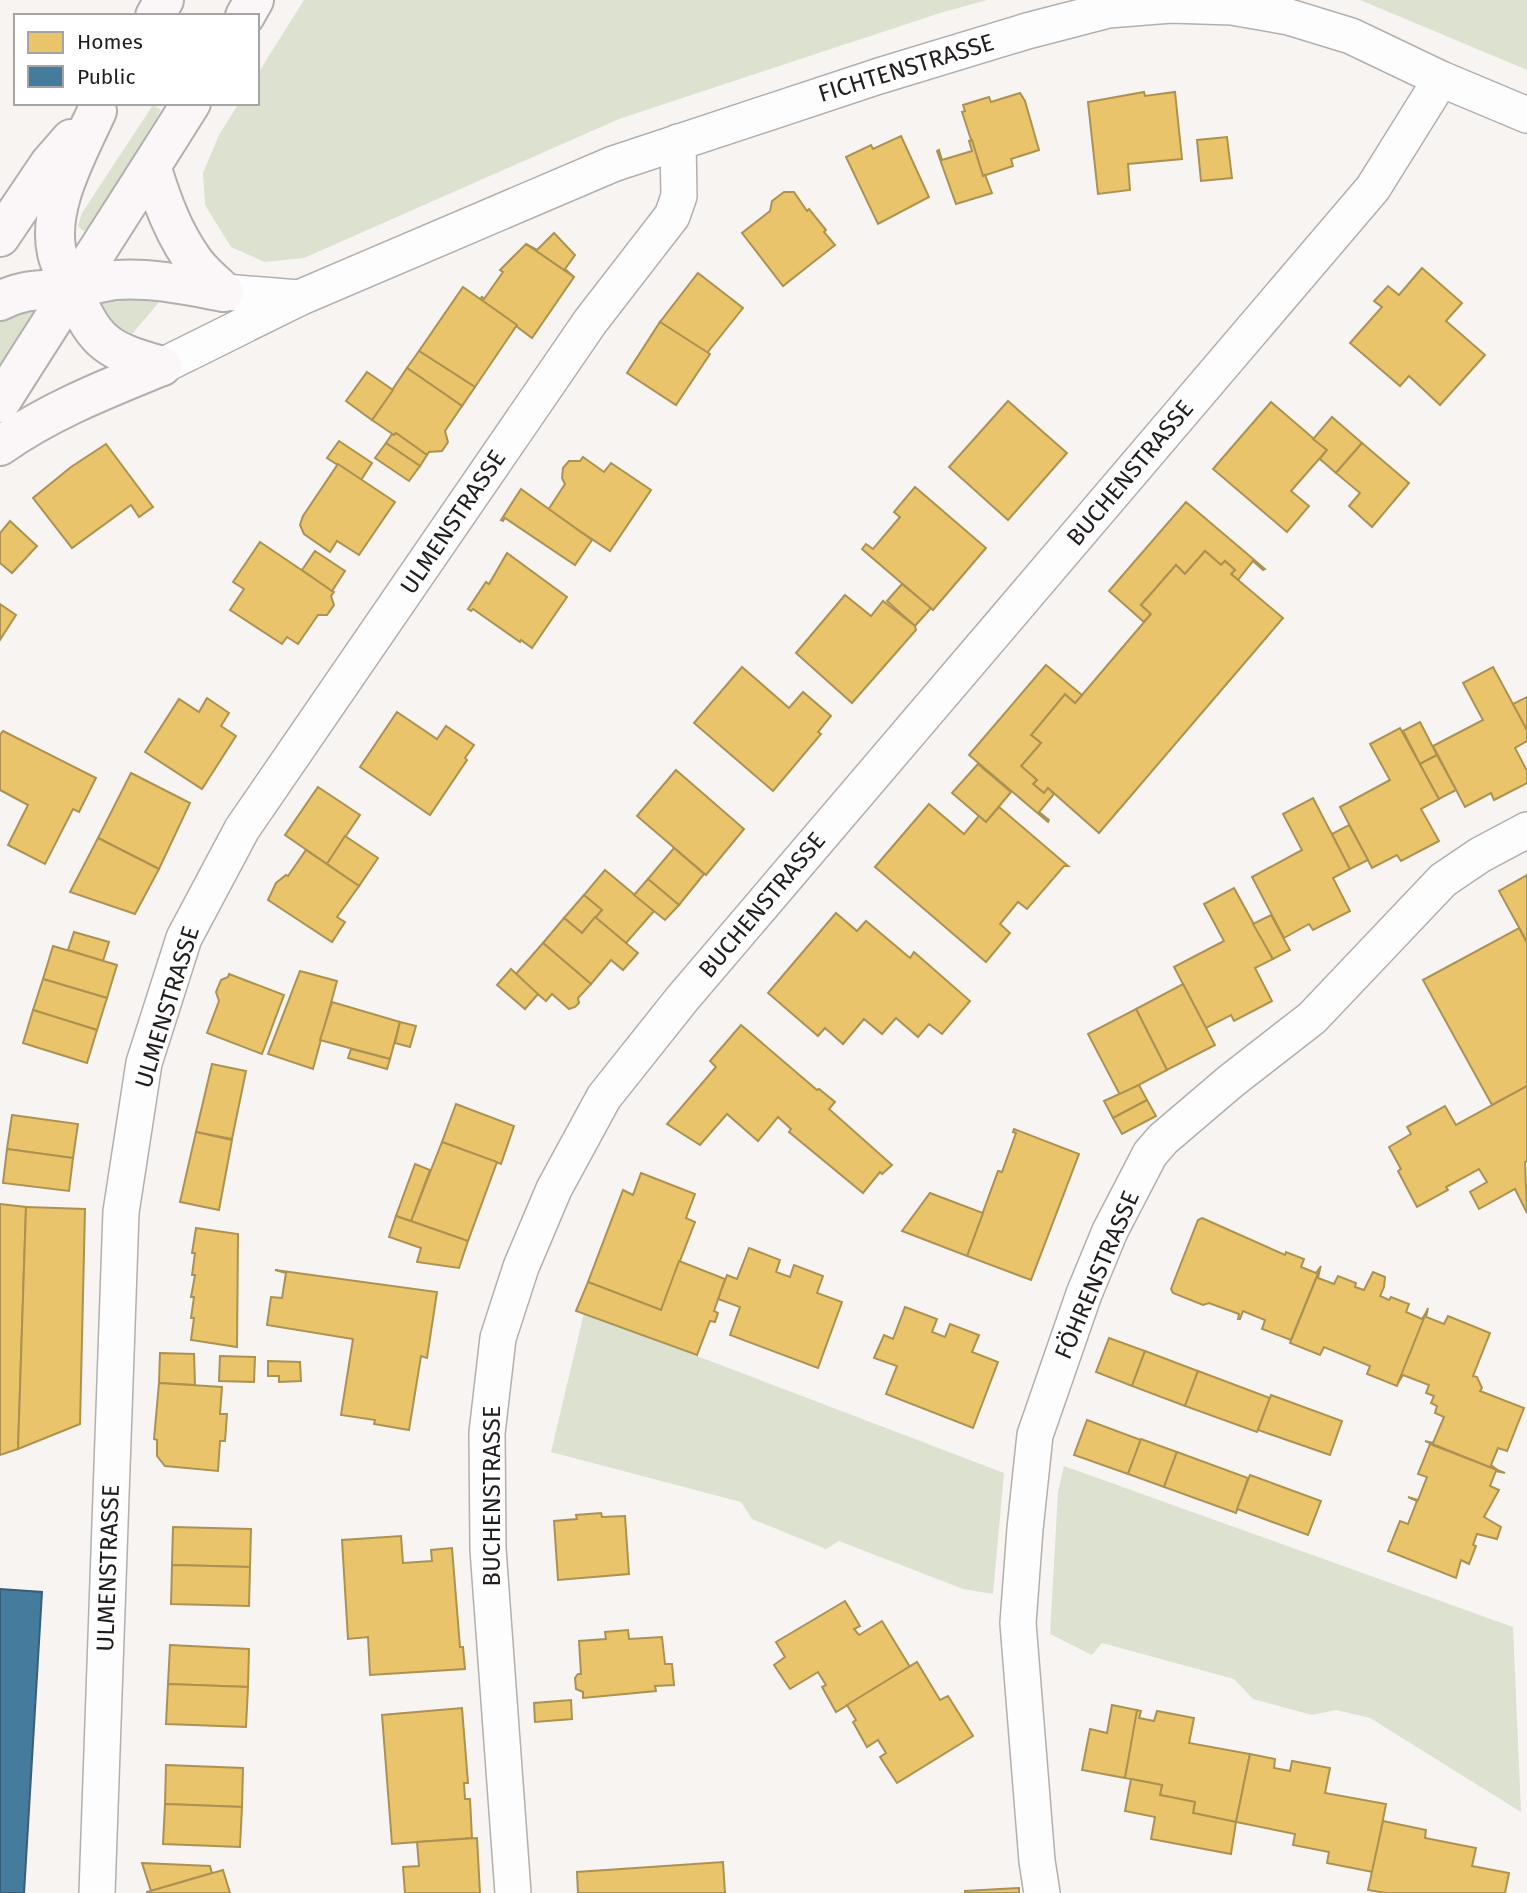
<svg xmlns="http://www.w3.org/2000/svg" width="1527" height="1893" font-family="'Fira Sans',sans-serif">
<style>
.green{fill:#dce1d0}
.homes{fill:#e9c46a;stroke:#ac9252;stroke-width:2}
.public{fill:#457b9d;stroke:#3a5e76;stroke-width:2}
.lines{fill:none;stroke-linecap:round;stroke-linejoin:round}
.minor-casing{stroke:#b2afad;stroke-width:38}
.secondary-casing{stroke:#b2afad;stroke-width:42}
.minor{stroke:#fefdfd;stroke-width:35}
.secondary{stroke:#fbf7f8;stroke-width:38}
.labels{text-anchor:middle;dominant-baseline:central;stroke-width:7;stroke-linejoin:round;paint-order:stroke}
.street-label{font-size:24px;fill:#1f1c1b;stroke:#fff}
</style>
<rect width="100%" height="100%" fill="#f8f4f2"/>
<g class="green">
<path d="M304 0H987L940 13 619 119 304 258 265 262 231 247 205 205 203 173 219 135 239 103H257V75Z"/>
<path d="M1360 0H1527V70Z"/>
<path d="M153 105 161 110 92 228 83 231 78 226 82 213Z"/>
<path d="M109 293 160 301 132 334 108 322 96 306Z"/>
<path d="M39 305 0 364V317Z"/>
<path d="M584 1313 1004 1473 993 1594 963 1589 839 1541 826 1549 752 1519 741 1502 551 1452Z"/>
<path d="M1064 1466 1513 1627 1521 1812 1370 1718 1336 1710 1312 1715 1253 1699 1234 1679 1102 1643 1092 1655 1050 1634 1058 1492Z"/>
</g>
<g class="homes">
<path d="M1144 92 1145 96 1175 92 1182 159 1128 164 1130 190 1098 194 1088 102Z"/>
<path d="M1020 93 1025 101 1039 150 1011 159 1013 166 983 176 962 112 965 111 963 105 989 97 991 102Z"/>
<path d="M901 136 929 197 878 224 846 157 871 145 873 149Z"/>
<path d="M1227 137 1232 178 1201 181 1197 140Z"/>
<path d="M972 140 983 176 985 175 992 193 956 204 937 151 939 150 942 160 972 151 969 141Z"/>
<path d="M784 192H794L807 211 809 209 826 230 824 232 835 245 783 286 742 233 770 211 772 201Z"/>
<path d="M554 233 575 255 565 269 574 277 526 244 537 250Z"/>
<path d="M526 244 574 277 532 338 480 299 482 297 484 299 503 272 500 270Z"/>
<path d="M1422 268 1462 303 1446 321 1485 355 1440 405 1409 376 1400 386 1350 343 1382 307 1374 301 1388 286 1399 295Z"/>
<path d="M698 273 743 308 707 353 660 322Z"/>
<path d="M463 287 517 325 475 387 419 351Z"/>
<path d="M660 322 710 354 676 405 627 373Z"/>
<path d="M419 351 475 387 462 406 407 368Z"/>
<path d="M407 368 462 406 445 431 448 442 442 451 429 452 427 455 396 433 394 435 372 420Z"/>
<path d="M367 372 393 390 372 420 346 401Z"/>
<path d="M1008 401 1067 453 1008 520 949 467Z"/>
<path d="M1271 402 1327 450 1291 491 1309 506 1287 532 1213 469Z"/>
<path d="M1332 417 1362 443 1336 473 1320 459 1327 450 1313 439Z"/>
<path d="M396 433 427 455 420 466 386 443 392 434 394 435Z"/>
<path d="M339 441 372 463 361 480 327 458Z"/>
<path d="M386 443 420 466 409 481 375 458Z"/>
<path d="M1362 443 1409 483 1372 527 1349 506 1360 493 1336 473Z"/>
<path d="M106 444 153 507 139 517 131 505 72 548 33 498 71 467Z"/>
<path d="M583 457 604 472 611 463 651 490 610 551 548 510 565 484 562 478 563 468 569 461H580Z"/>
<path d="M338 464 395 502 359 555 337 541 330 552 304 534 300 525 303 516Z"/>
<path d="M915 487 986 548 933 610 862 549 866 544 873 549 900 517 894 512Z"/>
<path d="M521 489 592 540 575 565 505 518 503 521 501 520Z"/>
<path d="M1186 502 1265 569 1263 570 1253 561 1238 580 1231 574 1235 570 1225 561 1221 565 1205 551 1185 574 1176 565 1141 605 1151 614 1144 622 1109 591Z"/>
<path d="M10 521 37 546 12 573 0 563V533Z"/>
<path d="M260 542 334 592 331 596 334 605 327 615H318L298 644 287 637 282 644 230 610 244 589 233 582Z"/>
<path d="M315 551 345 571 332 591 302 570Z"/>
<path d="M1205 551 1221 565 1225 561 1235 570 1231 574 1283 618 1099 833 1048 788 1044 793 1033 784 1037 780 1021 766 1041 743 1031 735 1065 694 1075 703 1082 695 1151 614 1141 605 1176 565 1185 574Z"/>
<path d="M507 553 567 597 532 648 521 640 520 642 473 609 471 611 468 609 486 582 489 584Z"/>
<path d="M902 584 931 608 915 626 887 601Z"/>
<path d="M845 595 871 616 883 601 915 626 916 630 852 703 796 653Z"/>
<path d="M0 604 16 615 0 640Z"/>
<path d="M1046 665 1082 695 1075 703 1065 694 1031 735 1041 743 1021 766 1037 780 1033 784 1044 793 1048 788 1054 794 1039 812 1049 820 1048 822 969 755Z"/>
<path d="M742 667 789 708 803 692 831 716 818 732 821 734 773 791 694 723Z"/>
<path d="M1493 667 1527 730V741L1515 748 1527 771V783L1494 800 1491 793 1465 807 1433 746 1483 720 1463 683Z"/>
<path d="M1527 697V730L1513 704Z"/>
<path d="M207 698 229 713 221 726 236 736 202 789 145 752 179 699 199 712Z"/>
<path d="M397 712 437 739 446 726 474 745 465 758 467 760 430 815 360 767Z"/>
<path d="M1420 722 1437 755 1420 764 1403 731Z"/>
<path d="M1400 728 1439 799 1421 809 1439 841 1401 861 1397 855 1372 868 1340 807 1390 780 1370 744Z"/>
<path d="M3 731 96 778 79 812 73 809 45 864 8 845 28 805 0 790V735Z"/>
<path d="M1437 755 1456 790 1439 799 1420 764Z"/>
<path d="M978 764 1011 792 986 822 952 793Z"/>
<path d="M676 770 744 829 706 875 637 816Z"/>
<path d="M131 773 190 803 159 869 98 838Z"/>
<path d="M318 787 360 815 327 864 285 835Z"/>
<path d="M1313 798 1350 869 1333 878 1350 911 1313 930 1309 924 1284 938 1252 877 1302 850 1283 814Z"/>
<path d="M929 804 964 834 979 816 986 822 999 807 1068 866H1064L1027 909 1018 902 1000 924 1010 933 986 962 875 867Z"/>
<path d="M1349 825 1368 860 1350 869 1332 834Z"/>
<path d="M345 836 378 858 359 886 327 864Z"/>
<path d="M98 838 159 869 135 914 70 892Z"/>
<path d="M674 848 704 874 679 905 648 879Z"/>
<path d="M306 850 359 886 337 917 345 922 332 942 268 900 276 883 286 875 288 876Z"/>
<path d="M605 870 654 911 626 943 595 917 602 910 584 895Z"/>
<path d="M1527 875V942L1499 891Z"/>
<path d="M648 879 679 905 665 920 634 895Z"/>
<path d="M1234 888 1273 959 1255 968 1272 1001 1234 1021 1231 1015 1206 1028 1174 967 1224 941 1204 904Z"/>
<path d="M584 895 602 910 582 933 564 918Z"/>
<path d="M836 913 857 931 866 921 910 958 914 952 970 1001 942 1034 929 1024 918 1037 896 1018 882 1034 864 1019 843 1044 825 1028 818 1036 768 993Z"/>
<path d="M1271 915 1290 950 1273 959 1253 924Z"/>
<path d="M595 917 638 953 623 970 611 960 591 984 543 943 564 918 582 933Z"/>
<path d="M1519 928 1527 943V1086L1492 1105 1423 980Z"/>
<path d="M74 932 109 942 103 961 68 950Z"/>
<path d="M543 943 591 984 578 998 579 1003 575 1007 569 1009 552 994 546 1001 515 975Z"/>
<path d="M53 946 117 965 107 998 43 979Z"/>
<path d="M511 969 538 994 525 1009 497 985Z"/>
<path d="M300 971 337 981 313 1069 268 1054Z"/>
<path d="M229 974 284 995 262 1054 207 1033 219 1001 216 992 221 980 228 977Z"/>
<path d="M43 979 107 998 97 1030 33 1010Z"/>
<path d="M1183 984 1215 1045 1167 1070 1136 1009Z"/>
<path d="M332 1002 400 1022 390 1059 320 1040Z"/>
<path d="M1136 1009 1167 1070 1120 1095 1088 1034Z"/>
<path d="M33 1010 97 1030 87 1063 23 1043Z"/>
<path d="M400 1022 416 1026 410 1047 395 1043Z"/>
<path d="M741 1025 817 1090 819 1089 835 1102 829 1109 892 1165 882 1174 880 1172 863 1193 789 1132 791 1129 778 1117 758 1141 727 1114 700 1145 667 1124 716 1067 710 1061Z"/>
<path d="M351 1049 390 1059 387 1069 348 1058Z"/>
<path d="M212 1064 246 1071 232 1139 196 1132Z"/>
<path d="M1139 1085 1147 1100 1113 1118 1104 1101Z"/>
<path d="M1527 1086V1161L1525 1162 1527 1213 1515 1189 1479 1209 1470 1192 1487 1182 1479 1169 1446 1187 1448 1190 1417 1207 1398 1171 1401 1169 1389 1147 1411 1134 1407 1127 1445 1106 1456 1125Z"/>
<path d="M1147 1100 1156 1116 1122 1134 1113 1118Z"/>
<path d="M456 1104 514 1126 501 1164 442 1142Z"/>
<path d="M12 1115 78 1124 73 1158 7 1149Z"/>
<path d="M1014 1129 1079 1154 1031 1280 967 1256 998 1171 1002 1172 1016 1133 1013 1132Z"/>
<path d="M196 1132 232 1140 219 1210 180 1202Z"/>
<path d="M442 1142 497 1162 468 1241 411 1221Z"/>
<path d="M7 1149 73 1158 69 1191 3 1183Z"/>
<path d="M415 1164 430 1170 411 1221 396 1216Z"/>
<path d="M641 1173 695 1194 686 1218 695 1222 661 1310 588 1282 623 1190 633 1195Z"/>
<path d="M930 1193 983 1213 967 1256 902 1231Z"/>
<path d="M0 1204 26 1207 18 1449 0 1455Z"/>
<path d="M26 1207 85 1209 80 1424 18 1449Z"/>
<path d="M396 1216 468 1241 459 1268 417 1262 421 1248 389 1237Z"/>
<path d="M1202 1218 1285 1255 1286 1252 1304 1259 1301 1267 1316 1273 1321 1266 1291 1340 1262 1329 1265 1320 1243 1311 1240 1319H1238L1239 1314 1209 1303 1203 1305 1173 1293 1171 1289 1198 1220Z"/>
<path d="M196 1228 238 1234 237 1347 191 1340 194 1318H191L194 1297H191L195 1275H192L195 1253H192Z"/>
<path d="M749 1248 780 1260 776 1272 790 1277 794 1265 823 1276 817 1293 842 1302 818 1368 730 1335 740 1307 718 1299 727 1275 737 1279Z"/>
<path d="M679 1261 725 1279 714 1311 718 1313 715 1322 710 1321 697 1355 576 1311 588 1282 661 1310Z"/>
<path d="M1320 1269 1318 1278 1334 1284 1338 1276 1356 1283 1355 1287 1364 1290 1373 1272 1385 1277 1384 1287 1380 1296 1389 1300 1391 1297 1409 1304 1406 1312 1422 1319 1427 1311 1397 1386 1367 1374 1370 1366 1324 1347 1320 1355 1290 1343Z"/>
<path d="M275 1270 437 1292 427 1358 421 1356 409 1430 374 1424 375 1420 341 1415 353 1339 267 1325 271 1297 282 1298 286 1273Z"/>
<path d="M905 1307 937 1319 932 1332 945 1337 950 1324 979 1335 972 1352 998 1362 973 1428 886 1394 897 1366 874 1358 884 1335 893 1339Z"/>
<path d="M1428 1308 1426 1317 1444 1324 1448 1316 1490 1333 1473 1376 1477 1377 1482 1388 1480 1391 1524 1408 1507 1451 1498 1448 1491 1465 1499 1471 1425 1441 1433 1443 1444 1417 1435 1413 1437 1406 1431 1403 1434 1396 1426 1393 1429 1385 1403 1375 1398 1383Z"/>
<path d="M1109 1338 1145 1351 1132 1386 1096 1372Z"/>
<path d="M1145 1351 1198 1371 1185 1406 1132 1386Z"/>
<path d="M160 1353 194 1354 195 1385 159 1383Z"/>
<path d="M220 1356 255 1357 254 1382 219 1381Z"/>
<path d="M268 1361 300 1362 301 1381 279 1382V1376H268Z"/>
<path d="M1198 1371 1270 1398 1257 1432 1185 1406Z"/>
<path d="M159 1383 222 1387 220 1414H227L225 1441H220L218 1471 165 1466 157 1456V1440L154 1439Z"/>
<path d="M1271 1395 1342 1421 1330 1455 1258 1430Z"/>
<path d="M1087 1420 1141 1440 1128 1474 1074 1455Z"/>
<path d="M1141 1439 1177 1452 1164 1487 1128 1474Z"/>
<path d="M1430 1444 1505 1473 1496 1471 1490 1486 1499 1490 1484 1517 1501 1527 1497 1539 1477 1534 1473 1545 1476 1546 1469 1564 1461 1560 1456 1578 1388 1551 1400 1521 1408 1524 1417 1501 1408 1497 1418 1500 1427 1477 1418 1474Z"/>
<path d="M1177 1452 1248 1478 1236 1513 1164 1487Z"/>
<path d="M1250 1475 1321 1501 1308 1535 1237 1509Z"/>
<path d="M601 1513 602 1517 625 1516 629 1574 558 1580 554 1521 577 1519 576 1515Z"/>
<path d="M173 1527 251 1529 250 1567 172 1565Z"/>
<path d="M401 1536 403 1563 432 1561 431 1550 452 1548 460 1647H463L465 1669 370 1675 368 1637 348 1639 342 1540Z"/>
<path d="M172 1565 250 1567 249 1606 171 1604Z"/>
<path d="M845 1601 860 1626 854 1629 859 1635 882 1621 910 1667 836 1712 822 1687 826 1685 818 1672 790 1689 774 1665 785 1657 776 1642Z"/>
<path d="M628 1630 629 1639 662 1637 665 1664H672L674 1685 655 1686 656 1691 583 1698V1692L576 1689 575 1678 578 1674H581L579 1641 606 1639 605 1632Z"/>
<path d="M170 1645 249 1649 248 1687 168 1684Z"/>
<path d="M917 1662 940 1700 948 1696 973 1736 897 1783 880 1757 886 1753 878 1740 867 1747 853 1722 856 1720 847 1705Z"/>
<path d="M168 1684 248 1687 246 1727 166 1724Z"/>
<path d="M571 1700 572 1719 535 1722 534 1703Z"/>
<path d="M1112 1705 1137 1710 1138 1713 1125 1778 1082 1770 1090 1729 1107 1733Z"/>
<path d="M462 1708 468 1783H464L465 1799H470L472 1838 392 1844 382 1715Z"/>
<path d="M1137 1710 1141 1711 1139 1718 1154 1721 1157 1711 1194 1718 1189 1743 1250 1754 1236 1822 1193 1813 1195 1802 1160 1795 1162 1785 1125 1778Z"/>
<path d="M1250 1754 1275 1759 1274 1768 1290 1771 1292 1761 1330 1768 1325 1793 1386 1804 1373 1872 1327 1863 1329 1852 1293 1845 1295 1834 1236 1822Z"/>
<path d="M166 1765 243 1768 242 1807 165 1804Z"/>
<path d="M1131 1779 1162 1785 1160 1795 1195 1802 1193 1813 1236 1822 1231 1854 1151 1839 1155 1817 1125 1811Z"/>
<path d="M165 1804 242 1807 240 1847 163 1844Z"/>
<path d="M1383 1821 1426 1830 1425 1838 1476 1848 1472 1866 1509 1873 1505 1893H1386L1368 1890Z"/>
<path d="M477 1838 480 1893H405L403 1867 419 1866 417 1842Z"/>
<path d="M723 1862 725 1893H578L577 1872Z"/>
<path d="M142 1863 210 1866 212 1873 151 1891Z"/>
<path d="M223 1870 230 1893H147V1892Z"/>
<path d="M1019 1888V1893H965V1891Z"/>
</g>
<path class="public" d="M0 1589 42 1592 24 1893H0Z"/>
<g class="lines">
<defs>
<g id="minor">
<path d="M224 292 299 298"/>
<path d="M162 366 299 298 613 164 879 76 1027 31 1108 10 1171 5 1232 7 1289 17 1351 36 1441 79 1527 115"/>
<path d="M97 1893 121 1212 144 1063 184 938 242 829 590 322 672 216 679 196 678 142"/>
<path d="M513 1893 488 1549 487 1433 498 1338 521 1267 554 1189 604 1097 682 999 1373 188 1441 79"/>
<path d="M1042 1893 1037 1861 1018 1623 1025 1529 1035 1435 1084 1294 1110 1231 1150 1154 1163 1139 1231 1081 1312 1018 1443 880 1480 855 1527 830"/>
</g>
<g id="secondary">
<path d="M155 16 164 0"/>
<path d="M245 16 254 0"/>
<path d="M97 111C78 153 43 213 59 260 63 272 70 283 75 295 96 345 110 351 162 366"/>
<path d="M152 169C162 201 173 232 193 260 201 272 214 282 224 292"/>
<path d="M0 237 50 163 71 139"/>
<path d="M0 301C27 287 45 291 73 288 88 286 102 282 116 280 151 277 190 286 224 292"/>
<path d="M0 403C63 303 128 204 191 103"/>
<path d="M0 446C49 411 106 389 162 366"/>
</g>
</defs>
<use href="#minor" class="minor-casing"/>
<use href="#secondary" class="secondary-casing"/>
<use href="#minor" class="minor"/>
<use href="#secondary" class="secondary"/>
</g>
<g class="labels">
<g class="street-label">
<text transform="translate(906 68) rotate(-17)">FICHTENSTRASSE</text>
<text transform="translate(1130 473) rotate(-50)">BUCHENSTRASSE</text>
<text transform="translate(453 522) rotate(-56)">ULMENSTRASSE</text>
<text transform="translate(762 905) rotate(-50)">BUCHENSTRASSE</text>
<text transform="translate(167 1007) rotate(-73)">ULMENSTRASSE</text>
<text transform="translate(1097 1275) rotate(-67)">FÖHRENSTRASSE</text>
<text transform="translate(492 1496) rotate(-90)">BUCHENSTRASSE</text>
<text transform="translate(108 1568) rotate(-88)">ULMENSTRASSE</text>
</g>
</g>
<rect x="14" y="14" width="245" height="91" fill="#ffffff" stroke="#a5a4a4" stroke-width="2"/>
<rect x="28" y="32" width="35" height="21" fill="#e9c46a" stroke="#a5a4a4" stroke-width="2"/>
<text x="77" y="49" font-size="21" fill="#1f1c1b">Homes</text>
<rect x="28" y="66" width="35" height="21" fill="#457b9d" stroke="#a5a4a4" stroke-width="2"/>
<text x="77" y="84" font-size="21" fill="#1f1c1b">Public</text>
</svg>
